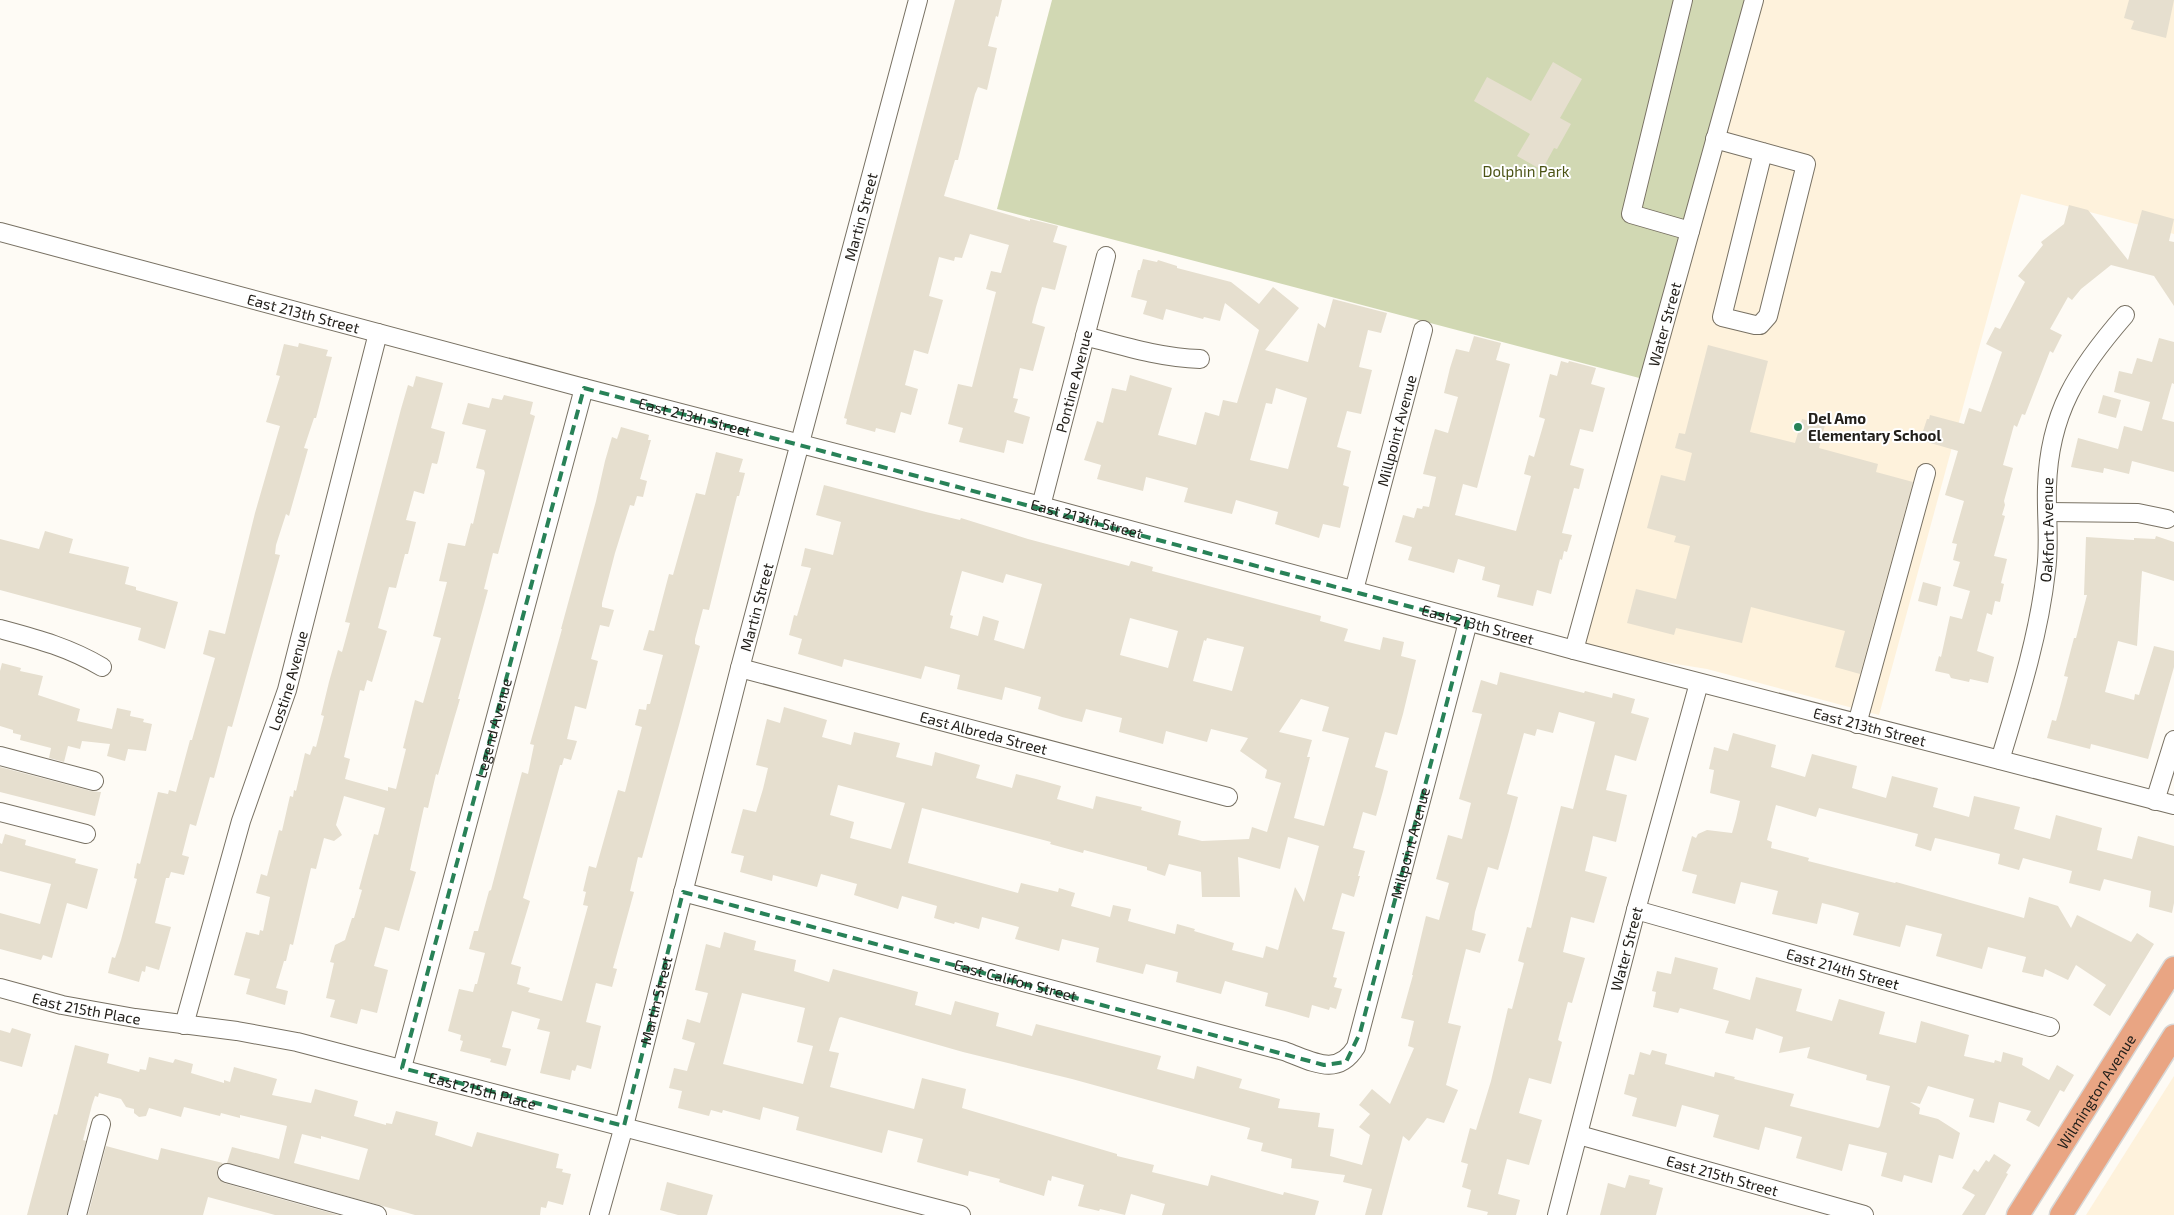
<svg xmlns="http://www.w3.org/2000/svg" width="2174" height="1215" font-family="'Exo 2',sans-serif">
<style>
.built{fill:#fef2dc}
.green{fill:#d1d8b3}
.building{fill:#e6dfcf;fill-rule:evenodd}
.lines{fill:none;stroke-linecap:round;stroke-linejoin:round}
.minor-casing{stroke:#787163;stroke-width:20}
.major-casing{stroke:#d7d7d6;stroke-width:25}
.minor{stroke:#fff;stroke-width:18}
.major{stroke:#e9a583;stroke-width:22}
.marked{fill:none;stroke:#288258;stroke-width:4;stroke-dasharray:10 6;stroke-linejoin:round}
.poi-dot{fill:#288258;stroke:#fff;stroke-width:2}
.labels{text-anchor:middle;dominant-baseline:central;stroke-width:4;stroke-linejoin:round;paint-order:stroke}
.park-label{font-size:15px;fill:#4b5314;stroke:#fff}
.street-label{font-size:15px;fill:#23201b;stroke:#fff}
.poi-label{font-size:15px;font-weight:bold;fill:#23201b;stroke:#fff;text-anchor:start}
</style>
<rect width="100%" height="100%" fill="#fefbf5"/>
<g class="built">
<path d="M1755 0H2174V234L2021 194 1879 715 1707 669 1577 648Z"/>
<path d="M2174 1076V1215H2086Z"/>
</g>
<path class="green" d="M1052 0H1751L1647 380 997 209Z"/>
<g class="building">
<path d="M955 0H1002L998 17 996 16 988 46 997 48 987 90 978 87 975 94 958 160H955L944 196 1030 221V219L1058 226 1053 242 1067 246 1055 290 1042 287 1036 307 1032 323 1045 327 1033 371 1020 368 1013 398 1018 399 1014 412 1030 417 1023 444 1007 440 1004 453 959 442 963 428 948 424 958 384 972 387 996 292 986 289 991 271 1001 273 1009 245 970 234 962 258 955 257 954 261 939 257 929 296 943 300 928 354 914 350 905 385 918 389 911 415 901 412 895 433 876 428 875 432 846 424 847 419 844 418Z"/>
<path d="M2129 0H2174L2166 38 2131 29 2134 21 2124 18Z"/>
<path d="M1553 62 1582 79 1560 118 1571 124 1557 149 1554 148 1542 170 1517 156 1530 134 1474 101 1487 77 1531 101Z"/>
<path d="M2069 205 2088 210 2128 260 2142 210 2174 219 2169 241 2174 242V306L2154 276 2111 265 2081 289 2072 300 2068 297 2050 329 2062 335 2053 353 2050 351 2025 415 2022 414 2017 427 2014 425 2003 465 2013 468 2004 501 2005 505 2002 515 2005 516 1994 556 2007 559 2001 583 2004 584 2000 602 1995 601 1992 615 1987 613 1977 651 1994 657 1988 683 1970 679 1969 682 1951 678 1949 674 1935 671 1939 656 1941 657 1950 616 1962 619 1970 591 1953 586 1960 562 1953 560 1957 544 1952 543 1964 501 1945 495 1958 451 1920 440 1927 419H1929L1930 415 1964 424 1969 408 1981 412 2002 352 1986 344 1995 327 2000 329 2025 282 2018 276 2043 245 2041 242 2064 224Z"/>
<path d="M1143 259 1157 262 1158 260 1177 266V268L1231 282 1259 304 1273 287 1299 308 1265 350 1308 362 1318 323 1325 328 1333 299 1387 313 1381 333 1368 330 1359 367 1372 370 1361 414 1347 411 1337 447 1351 451 1343 485 1349 487 1340 528 1323 524 1319 538 1275 524 1278 512 1236 500 1232 514 1184 502 1188 488 1146 477 1143 491 1097 479 1101 465 1084 460 1097 421 1103 423 1112 388 1126 391 1130 375 1172 388 1158 435 1196 445 1205 412 1219 416 1223 400 1237 403 1259 330 1225 303 1220 321 1204 317 1203 319 1166 309 1163 320 1143 314 1147 301 1131 297 1138 270H1140ZM1276 388 1307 398 1288 469 1250 460 1266 403 1272 404Z"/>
<path d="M1474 336 1501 343 1496 360 1510 364 1477 488 1463 484 1455 515 1516 531 1531 476 1524 474 1529 455 1534 457 1545 419 1539 417 1550 374 1557 376 1561 361 1568 363 1569 361 1596 368 1591 384 1605 388 1593 432 1580 429 1570 465 1584 469 1579 489 1574 488 1562 533 1572 535 1567 552 1564 551 1562 560 1560 559 1551 594 1537 590 1533 606 1497 597 1500 585 1482 580 1485 567 1458 559 1454 573 1433 567 1408 560 1412 547 1395 542 1403 515 1414 518 1417 508 1422 509 1423 506 1429 507 1436 477 1423 474 1431 443 1435 429 1448 433 1458 397 1444 393 1450 368 1456 349 1469 352Z"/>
<path d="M2159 338 2174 342V384L2172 383 2162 419 2174 422V472L2132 461 2129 474 2104 468 2103 473 2071 467 2078 438 2118 449 2124 426 2142 431 2150 402 2114 392 2119 371 2132 374 2137 358 2152 362Z"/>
<path d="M299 343 328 350 326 356 332 357 316 418H314L304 448 308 449 289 516 286 514 276 545 275 554 280 555 232 727 228 726 214 778 210 777 196 826 190 824 182 855 189 857 184 875 171 872 169 878H166L155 923 171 927 159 970 146 966 145 972 142 971 139 982 108 973 112 957 115 958 121 940 137 879 134 878 137 863 140 864 158 792 168 794 169 790 176 792 190 740H192L215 658 203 654 209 630 225 634 255 513 280 426 266 422 280 376 276 375 284 344 298 347Z"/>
<path d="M1708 345 1768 361 1750 432 1795 443 1802 419 1825 425 1819 448 1878 464 1876 472 1913 482 1860 674 1835 667 1845 631 1751 607 1742 643 1676 628 1674 635 1627 623 1636 589 1676 599 1690 546 1674 542 1676 536 1647 528 1661 475 1685 481 1692 453 1675 448 1679 433 1685 434Z"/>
<path d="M416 376 443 383 431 428 445 432 438 461 437 464 432 463 424 494 414 491 406 520 416 522 408 554H405L396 588 389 587 378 628 387 631 372 682 367 680 364 691 360 690 344 757 350 759 345 779 388 791V787L396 789 406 749 403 748 415 700 423 703 441 638 433 636 447 582 439 581 448 543 465 546 471 523 473 524 485 473 484 470 476 468 486 430 462 424 468 403 489 408 492 398 502 400 504 395 533 402 530 414 535 416 498 554 493 553 484 589 488 590 458 699H460L454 719 438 775 436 774 428 808 424 807 410 870 416 872 399 931 385 927 374 966 388 970 377 1013 361 1009 357 1024 330 1017 335 1000 326 998 334 963 330 962 335 945 345 940 352 918H354L362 890 359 889 374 834 378 835 385 808 344 796 336 825 342 835 334 841 324 838 316 869 311 868 293 945 290 944 286 961H284L276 988 288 991 285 1005 246 994 250 979 234 975 246 932 259 935 260 930 263 931 270 897 256 893 261 874 267 876 279 830 282 831 290 796 293 797 294 790 296 791 305 753 310 755 313 746 316 747 324 716 321 715 329 682 338 650 342 652 350 623 345 622 401 409 408 385 413 387Z"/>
<path d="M2103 395 2121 400 2116 418 2098 413Z"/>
<path d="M621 427 649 435 648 440H651L640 479 647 481 643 497 637 496 634 506 630 505 615 553 602 603V607L614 610 609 627 600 625 591 659 598 661 586 709 575 706 567 739 577 741 571 760 564 758 562 765H560L523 898 530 901 511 964 521 967 517 984 530 988 528 992 562 1001 588 906 583 905 586 892 583 891 589 866 596 868 618 790 625 792 642 727 635 725 639 709 646 710 647 704H650L663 655 643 650 649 630 654 631 669 574 673 575 696 493 705 495 716 452 743 459 739 472 745 473 739 496H737L709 610 703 609 695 639V644L700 646 679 725 642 858 638 857 630 891 634 892 613 968 617 969 612 987 596 983 590 1006 586 1022 601 1026 591 1069 577 1065 575 1071 572 1070 570 1080 540 1073 550 1032 537 1029 540 1019 512 1011 502 1047 511 1049 506 1066 490 1062 491 1059 460 1051 463 1041 460 1040 461 1035 448 1031 459 989 473 992 475 984H477L485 953 469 949 474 931H478L489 891 491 890 522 772 528 774 534 745 530 744 562 629H561L596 501 605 461 612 437 617 439Z"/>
<path d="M824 485 926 512 960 520 961 518 1028 539 1129 566 1131 561 1153 567 1152 571 1321 616 1320 621 1348 629 1344 641 1380 650 1383 637 1404 642 1401 656 1416 660 1403 714 1397 735 1385 732 1375 767 1388 771 1383 791 1376 816 1363 812 1353 848 1365 851 1358 876H1360L1354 897 1342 893 1332 929 1345 932 1333 977 1337 978 1334 987 1342 989 1336 1009 1330 1007 1329 1010 1312 1005 1309 1018 1285 1011 1265 1006 1268 993 1225 981 1221 994 1176 982 1178 972 1146 964 1143 974 1096 962 1099 948 1062 939 1059 951 1015 939 1019 927 982 917 979 929 955 922 954 924 934 918 937 906 902 896 898 909 854 895 857 884 821 874 817 887 773 875 772 881 740 872 744 856 731 853 743 809 756 812 763 789 768 768 756 765 767 719 780 723 784 707 827 720 822 737 851 745 854 732 900 743 896 757 932 766 935 752 980 765 976 778 1012 788 1016 774 1036 779 1061 786 1057 799 1093 809 1096 796 1142 807 1141 810 1181 821 1178 835 1202 841 1249 839 1252 827 1267 832 1281 783 1265 778 1267 770 1240 751 1248 738 1211 729 1207 742 1166 731 1163 744 1119 732 1122 718 1086 709 1082 722 1062 717 1038 709 1041 697 1005 687 1002 700 957 689 960 675 925 666 921 679 844 659 842 667 798 654 802 639 789 635 794 615 797 616 811 568 801 566 805 548 833 555 841 522 816 515ZM962 571 1003 583 1006 574 1042 584 1024 649 994 640 999 621 983 616 978 636 950 628 953 616 950 615ZM1130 618 1178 631 1168 668 1120 655ZM1207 638 1244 647 1232 691 1193 681 1204 640 1206 641ZM1301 699 1329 707 1322 731 1349 738 1324 826 1294 818 1310 757H1307L1312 740 1279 732ZM838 785 905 803 891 849 850 838 854 822 830 815ZM922 808 1051 842 1050 844 1083 853 1084 850 1147 867V870L1165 876 1169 864 1201 872 1202 897H1240L1238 857 1280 869 1288 837 1319 846 1304 902 1295 887 1278 950 1266 946 1263 958 1232 950 1234 943 1194 931 1195 929 1177 924 1175 934 1128 921 1131 909 1113 905 1110 917 1071 906 1075 893 1059 888 1058 892 1021 883 1018 893 908 863Z"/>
<path d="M45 531 73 539 69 553 129 567 125 584 136 587V590L178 602 165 649 138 640 141 628 0 590V539L39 549Z"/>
<path d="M2156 536 2174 542V581L2142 571 2137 646 2118 641 2105 692 2134 700 2135 694 2139 695 2154 646 2174 651V667L2148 759 2091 744 2090 749 2047 738 2052 720 2056 721 2060 707 2068 677 2064 676 2074 638H2076L2087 595H2084L2086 537 2134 540V538L2155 539Z"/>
<path d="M1923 582 1941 587 1937 606 1918 601Z"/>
<path d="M2 663 21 668 20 671 43 676 38 695 80 709 77 721 112 729 117 708 131 711 130 716 144 719 143 722 152 724 146 751 128 749 125 761 107 756 110 744 82 741 80 749 68 746 64 762 49 758 51 748 20 740 21 735 13 733V730L0 726V671Z"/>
<path d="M1500 672 1584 693 1585 691 1612 698 1613 693 1635 699 1631 713 1649 718 1636 761 1615 755 1606 790 1627 795 1616 842 1593 836 1590 850 1585 871 1607 877 1594 923 1571 917 1563 952 1585 958 1572 1003 1568 1002 1558 1040 1562 1042 1551 1084 1529 1078 1519 1113 1542 1120 1529 1165 1507 1159 1498 1194 1520 1200 1516 1215H1487L1488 1212 1467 1207 1471 1190 1462 1187 1468 1164 1461 1162 1470 1128 1476 1130 1491 1081 1508 1008 1512 1009 1524 963 1518 961 1527 927 1531 928 1561 806 1573 809 1595 722 1559 712 1553 733 1537 729 1535 736 1524 733 1507 794 1518 797 1509 831 1498 870 1488 867 1475 912 1472 930 1486 934 1480 953 1466 949 1448 1023 1461 1026 1446 1085 1458 1090 1444 1123 1427 1118 1409 1141 1403 1136 1382 1215H1365L1372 1189 1343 1182 1345 1175 1291 1168 1292 1159 1261 1151 1263 1143 1247 1139 1250 1128 1072 1079 963 1052 841 1017 839 1018 829 1051 839 1053 830 1087 914 1109 922 1078 966 1089 962 1108 1117 1154V1156L1154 1165 1152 1172 1208 1186 1211 1175 1283 1195 1284 1192 1319 1201 1315 1215H1162L1165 1204 1131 1194 1125 1215 1100 1209 1099 1211 1078 1206 1084 1185 1052 1176 1051 1181 1048 1180 1044 1196 999 1182 1000 1179 969 1171 968 1176 917 1162 923 1139 888 1130 882 1153 796 1130 799 1117 763 1107 760 1120 723 1110 722 1113 711 1110 709 1116 678 1108 682 1091 669 1088 674 1068 687 1071 695 1043 682 1039 687 1019 700 1023 708 993 695 990 701 965 706 944 720 948 724 932 756 941 754 950 796 960 794 971 829 982 833 969 918 992 915 1005 951 1015 955 1001 999 1013 996 1026 1032 1036 1036 1024 1161 1056 1157 1069 1194 1079 1197 1066 1242 1079 1239 1088 1280 1099 1278 1108 1320 1113 1318 1127 1334 1129 1330 1156 1362 1165 1370 1135 1359 1127 1370 1114 1359 1105 1372 1089 1390 1104 1414 1048 1408 1046 1414 1021 1401 1018 1413 975H1412L1426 916 1439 920 1449 883 1436 879 1448 835 1462 839 1471 803 1459 799 1482 714 1472 712 1481 680 1497 685ZM742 993 805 1008 797 1042 813 1046 803 1084 723 1064Z"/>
<path d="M1733 733 1776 745 1771 767 1805 777 1812 754 1857 766 1852 788 1886 798 1892 776 1938 788 1933 807 1969 817 1974 796 2020 807 2014 829 2050 839 2056 815 2102 828 2097 850 2132 859 2138 836 2174 846V903L2172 913 2149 907 2151 891 2104 879 2100 891 2069 883 2072 871 2023 858 2019 870 1998 864 2000 854 1940 839 1935 838 1931 851 1915 846 1918 834 1819 808 1816 817 1776 805 1767 840 1772 842 1771 848 1809 858 1808 861 1895 883 1896 882 2024 918 2029 897 2058 906 2071 928 2077 915 2131 942 2137 933 2154 944 2110 1016 2093 1005 2106 985 2076 965 2068 980 2045 969 2043 977 2022 972 2026 957 1988 947 1982 969 1936 956 1942 934 1906 925 1900 947 1853 935 1859 913 1838 907 1822 903 1817 924 1772 914 1778 891 1741 882 1735 904 1692 893 1697 875 1682 871 1692 836 1696 838 1698 834 1707 830 1732 833 1736 819 1740 801 1710 793 1714 770 1709 769 1714 747 1728 751Z"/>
<path d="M0 767 91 791 101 792 95 816 0 792Z"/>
<path d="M5 834 26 840 25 845 76 859 75 863 98 869 87 909 67 903 52 958 43 955 41 960 0 949V913L40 924 51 884 0 871V843L2 844Z"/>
<path d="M1675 957 1718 968 1713 989 1750 1000 1756 977 1802 989 1796 1011 1832 1021 1839 999 1885 1012 1879 1034 1916 1043 1921 1021 1969 1035 1964 1056 1994 1063 1995 1060 2001 1062 2003 1052 2023 1058 2022 1065 2049 1080 2057 1065 2074 1075 2064 1092 2060 1090 2039 1127 2026 1120 2031 1111 1999 1102 1994 1123 1969 1117 1974 1099 1928 1086 1920 1104 1910 1102 1920 1108 1919 1114 1938 1119 1960 1133 1953 1159 1939 1155 1932 1183 1904 1175 1902 1182 1881 1176 1887 1153 1849 1144 1842 1171 1796 1158 1802 1137 1765 1127 1759 1150 1713 1137 1719 1115 1682 1105 1676 1127 1632 1116 1637 1098 1624 1094 1629 1074 1634 1075 1640 1052 1650 1055 1652 1050 1667 1054 1665 1064 1714 1077 1715 1072 1735 1077 1734 1079 1794 1094 1790 1106 1878 1128 1880 1126 1890 1086 1866 1080 1867 1075 1807 1058 1810 1047 1779 1053 1783 1037 1756 1028 1753 1040 1725 1033 1729 1021 1680 1008 1678 1013 1653 1007 1656 992 1652 991 1657 971 1671 974Z"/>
<path d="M12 1028 31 1034 22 1067 0 1061V1030L10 1033Z"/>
<path d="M75 1045 109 1054 107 1063 139 1072 140 1069 146 1070 149 1057 173 1063 175 1059 193 1064 191 1073 224 1083V1080L230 1082 234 1067 277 1079 272 1095 311 1103 315 1089 358 1101 354 1116 386 1125V1123L392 1124 396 1111 438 1122 435 1135 472 1147 477 1132 559 1154 556 1168 563 1169 562 1172 571 1174 563 1205 548 1201 546 1208 541 1207 540 1215H415L227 1163 232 1147 279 1159 287 1126 240 1115V1118L221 1113 220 1116 184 1107 181 1117 149 1108 146 1116 139 1117 134 1113V1109L126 1107 121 1099 99 1093 98 1097 95 1096 92 1105 83 1140 86 1141 67 1215H27L54 1114 57 1115ZM302 1134 321 1139V1136L368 1149 359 1180 294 1163Z"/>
<path d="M106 1146 158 1160 161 1148 223 1163 217 1170V1175L224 1183 338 1215H275L208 1197 203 1215H88Z"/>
<path d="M1994 1154 2011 1165 2006 1173 2008 1174 1985 1215H1962L1975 1195 1962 1188 1974 1169 1978 1172 1986 1160 1989 1162Z"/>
<path d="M1629 1175 1650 1180 1649 1184 1663 1188 1656 1215H1600L1608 1183 1625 1188Z"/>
<path d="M667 1182 713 1195 707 1215H678L660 1210Z"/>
</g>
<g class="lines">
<defs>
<g id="minor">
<path d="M1683 0 1631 214 1690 231"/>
<path d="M1715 139 1806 164 1768 316 1760 325H1755L1722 317 1763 152"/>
<path id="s1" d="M0 232 584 388 1041 506 1574 650 2174 805"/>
<path d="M1085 336C1123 346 1161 358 1200 359"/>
<path id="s2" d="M1041 506 1106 256"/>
<path d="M2048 512 2138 513 2167 519"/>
<path id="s3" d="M1354 590 1423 330"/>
<path d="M0 629C37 639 68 647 102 667"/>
<path id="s4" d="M1574 650 1754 0"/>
<path id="s5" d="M740 668 1228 797"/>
<path d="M1857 724 1926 473"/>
<path d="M0 756 94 781"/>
<path id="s6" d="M2000 760C2019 698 2039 635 2046 571 2050 543 2046 515 2047 487 2049 413 2078 369 2125 315"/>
<path d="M2155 801 2174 740"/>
<path d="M0 812 86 834"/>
<path id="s7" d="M683 892 1284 1051C1312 1061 1337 1078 1356 1047L1468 622"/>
<path id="s8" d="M1636 910 2050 1027"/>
<path id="s9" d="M0 988 62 1005 135 1018 237 1031 297 1042 961 1215"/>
<path id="s10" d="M184 1025 241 821 287 690 378 333"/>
<path id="s11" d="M402 1068 584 388"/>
<path id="s12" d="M1579 1135 1864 1215"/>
<path d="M227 1173 377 1215"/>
<path d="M77 1215 101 1124"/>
<path id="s13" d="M599 1215 624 1126 740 668 918 0"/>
<path id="s14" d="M1557 1215 1636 910 1699 683"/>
</g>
<g id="major">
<path id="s15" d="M2018 1215 2174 968"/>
<path d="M2061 1215 2174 1036"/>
</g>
</defs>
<use href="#minor" class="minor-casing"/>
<use href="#major" class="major-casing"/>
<use href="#minor" class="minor"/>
<use href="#major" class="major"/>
</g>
<path class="marked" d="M584 388 1468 622 1360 1033 1346 1062 1324 1065 683 892 624 1126 402 1068Z"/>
<circle class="poi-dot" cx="1798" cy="427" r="5"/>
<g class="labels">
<g class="park-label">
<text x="1526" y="171">Dolphin Park</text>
</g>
<g class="street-label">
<text stroke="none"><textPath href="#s13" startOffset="1032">Martin Street</textPath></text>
<text stroke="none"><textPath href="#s1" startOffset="314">East 213th Street</textPath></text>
<text stroke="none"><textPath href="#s4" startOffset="338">Water Street</textPath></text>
<text stroke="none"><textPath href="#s2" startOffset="129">Pontine Avenue</textPath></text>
<text stroke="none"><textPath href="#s1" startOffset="719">East 213th Street</textPath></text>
<text stroke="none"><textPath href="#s3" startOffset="165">Millpoint Avenue</textPath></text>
<text stroke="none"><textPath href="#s1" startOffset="1124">East 213th Street</textPath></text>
<text stroke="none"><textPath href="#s6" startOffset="236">Oakfort Avenue</textPath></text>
<text stroke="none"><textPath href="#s13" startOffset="628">Martin Street</textPath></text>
<text stroke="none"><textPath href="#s1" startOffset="1529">East 213th Street</textPath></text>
<text stroke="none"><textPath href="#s10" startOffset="360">Lostine Avenue</textPath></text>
<text stroke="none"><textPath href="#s1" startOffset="1934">East 213th Street</textPath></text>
<text stroke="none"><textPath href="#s11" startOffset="352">Legend Avenue</textPath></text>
<text stroke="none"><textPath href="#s5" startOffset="252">East Albreda Street</textPath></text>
<text stroke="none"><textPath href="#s7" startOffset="914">Millpoint Avenue</textPath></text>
<text stroke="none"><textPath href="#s14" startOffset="275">Water Street</textPath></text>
<text stroke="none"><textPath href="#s8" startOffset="215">East 214th Street</textPath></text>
<text stroke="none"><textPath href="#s7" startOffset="344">East Califon Street</textPath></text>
<text stroke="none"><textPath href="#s13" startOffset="222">Martin Street</textPath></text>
<text stroke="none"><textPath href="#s9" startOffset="89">East 215th Place</textPath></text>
<text stroke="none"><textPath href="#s9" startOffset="494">East 215th Place</textPath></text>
<text stroke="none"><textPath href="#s15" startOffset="146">Wilmington Avenue</textPath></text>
<text stroke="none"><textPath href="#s12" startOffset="149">East 215th Street</textPath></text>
</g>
<g class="poi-label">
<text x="1808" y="418">Del Amo<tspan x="1808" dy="17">Elementary School</tspan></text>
</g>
</g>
</svg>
